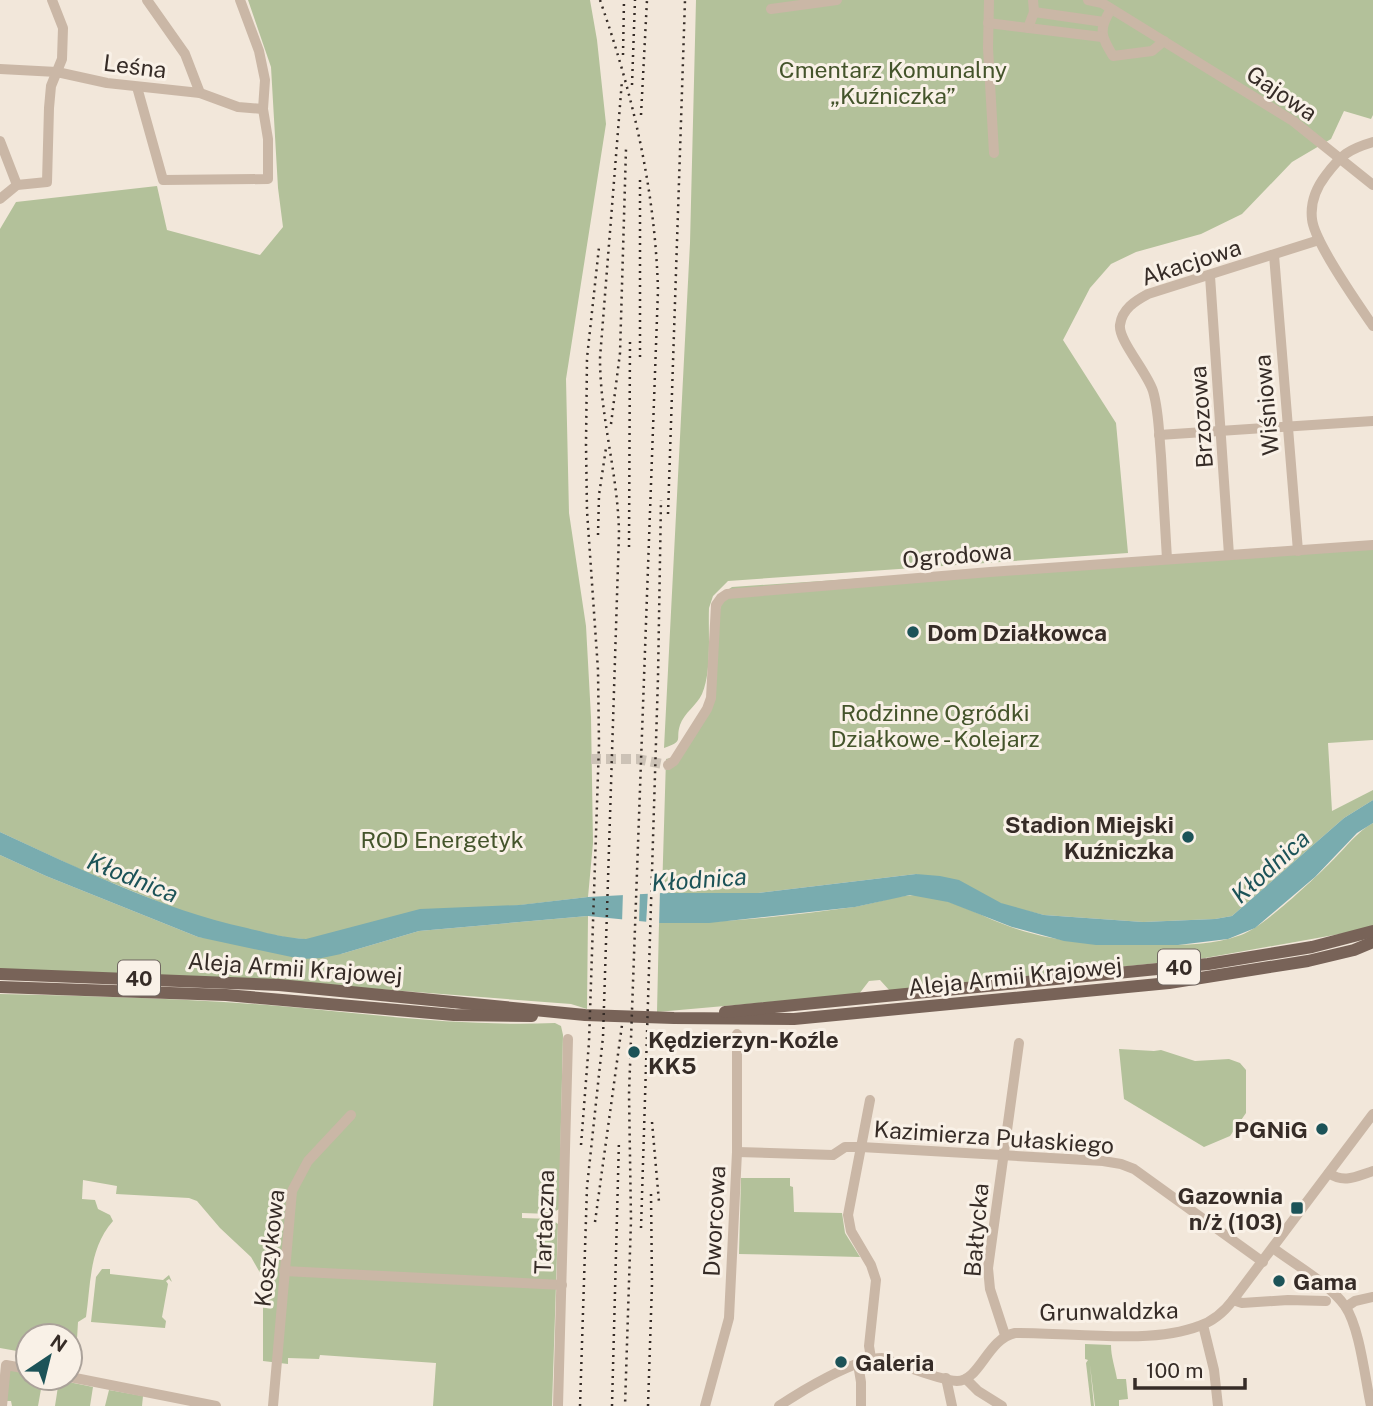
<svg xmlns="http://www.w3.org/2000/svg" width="1373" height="1406" font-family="'Public Sans',sans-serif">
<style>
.green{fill:#b3c19a}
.water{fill:#79acaf}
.pier{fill:#f2e7da}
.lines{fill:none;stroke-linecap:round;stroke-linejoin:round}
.minor-tunnel{stroke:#ccc2b6;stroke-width:10;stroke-dasharray:10 5;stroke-linecap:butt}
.minor{stroke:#cab7a6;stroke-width:10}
.major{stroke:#786358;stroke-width:12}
.rail{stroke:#362c27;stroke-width:2.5;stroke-dasharray:2 5;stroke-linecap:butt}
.poi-dot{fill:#1c5358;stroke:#f9f1e7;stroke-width:2.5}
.labels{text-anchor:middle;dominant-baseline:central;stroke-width:6;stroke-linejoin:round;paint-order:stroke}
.shield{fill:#f9f1e7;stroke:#706761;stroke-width:2}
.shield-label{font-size:21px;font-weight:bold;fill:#362c27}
.street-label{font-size:23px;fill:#362c27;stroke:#f9f1e7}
.park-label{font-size:23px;fill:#44542b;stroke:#f9f1e7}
.poi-label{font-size:23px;font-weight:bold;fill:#362c27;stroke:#f9f1e7;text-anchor:start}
.water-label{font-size:24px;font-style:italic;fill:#1c5358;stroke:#f9f1e7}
</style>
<rect width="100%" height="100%" fill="#f2e7da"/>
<g class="green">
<path d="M248 0H590L597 40 606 124 566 379 569 513 586 626 591 717 593 843 588 897 478 910 319 940 289 938 223 925 171 907 88 873 0 832V229L16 202 157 186 167 230 260 255 283 227 278 188 271 67Z"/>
<path d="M696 0H1373V115L1371 119 1344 111 1331 139 1292 162 1242 214 1201 234 1136 252 1111 264 1090 288 1063 340 1116 423 1128 553 728 581 713 596 709 608C708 633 712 671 702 694 697 705 684 713 680 725 675 740 685 741 664 748L690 243Z"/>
<path d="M1373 544V740L1328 743 1332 811 1373 790V800L1344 818 1232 916 1215 919 1143 922 1044 915 1011 907 916 874 758 893H662L666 759 674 757 713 697 715 637 723 593 732 587Z"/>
<path d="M1373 823V928L1205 958 890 991 880 980 869 981 859 994 657 1012 659 923C724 923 789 916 854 907 874 904 895 895 916 895 949 897 980 916 1011 927 1059 944 1106 945 1157 945 1185 945 1214 945 1241 935 1264 927 1315 878 1334 859 1347 846 1357 832 1373 823Z"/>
<path d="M0 855 46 876 198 937 341 954 419 931 588 916 587 1009 571 1004 286 982 0 971Z"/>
<path d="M0 994C89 996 178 998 267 1005 365 1013 456 1027 555 1023L561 1026 563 1035 559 1209 551 1214 522 1213V1218L551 1219 558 1224 552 1406H433L436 1363 320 1355 319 1359 288 1358V1364L263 1361V1278L251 1257 220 1228 197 1201 189 1198 116 1194 117 1186 83 1180 82 1199 95 1200 98 1209 110 1215 113 1221C89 1248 91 1283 86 1317L78 1322 77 1339 72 1344 70 1358V1336H28V1353L0 1348Z"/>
<path d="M1119 1049 1154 1051 1161 1050 1195 1061 1229 1059 1240 1063 1246 1070V1113L1230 1136 1204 1147 1124 1099Z"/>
<path d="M741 1178H790V1186L793 1187 794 1212 842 1213 845 1233 860 1257 739 1254Z"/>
<path d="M102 1269H110V1274L163 1280 169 1275 172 1282 169 1279 166 1281 168 1284 162 1317 166 1321 165 1328 91 1322 96 1277Z"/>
<path d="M1085 1344 1111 1345C1111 1357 1115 1367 1117 1379H1126L1128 1399 1119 1400V1406H1095L1090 1365 1094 1406H1091L1086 1363 1088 1360 1085 1359Z"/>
<path d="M21 1369 24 1374 28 1375V1378H43L38 1406H12L11 1401H6L7 1370Z"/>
<path d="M59 1380 93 1387 90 1406H55Z"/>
<path d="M109 1390 143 1396 142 1406H105Z"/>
</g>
<path class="water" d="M1373 800V823L1357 833 1315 877 1255 928 1228 939 1178 945H1096L1064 941 1012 927 948 902 910 895 855 907 709 923H659L588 916 419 931 341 954 322 958 301 959 198 937 46 876 0 855V832C81 869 160 909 247 928 267 933 285 938 306 939L420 909 519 905 588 897 662 893H758L916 874 940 876 959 880 1001 903 1044 915 1143 922 1215 919 1232 916 1344 818Z"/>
<g class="pier">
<path d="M660 889 659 927 646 925 648 890Z"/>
<path d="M640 890 639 924 622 923 623 891Z"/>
</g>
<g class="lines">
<path class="minor-tunnel" d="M591 759H637L668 765"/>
<g class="minor">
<path d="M147 0 185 54 200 93"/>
<path d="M989 0 988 48 994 153"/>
<path d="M1088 0 1102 3 1293 121 1373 185"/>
<path d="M771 9 837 0"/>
<path d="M1111 9C1098 30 1101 36 1113 56L1152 51 1164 41"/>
<path d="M1034 12 1104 22"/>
<path d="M988 23 1102 37"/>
<path d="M1028 28 1034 12 1033 0"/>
<path d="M0 69 57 72 107 83 200 93 238 107 263 109"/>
<path d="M137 87 163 180 268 179V139L263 109 265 80 259 51 240 0"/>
<path d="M0 141 17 185"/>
<path d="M1373 142C1349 149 1341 155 1326 175 1316 188 1310 202 1312 219 1314 242 1358 304 1373 326"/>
<path d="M0 199 17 185 47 182 49 108 51 86 62 59 63 28 52 0"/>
<path d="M1274 255 1298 551"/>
<path d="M1210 276 1229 555"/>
<path d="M1159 435 1373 421"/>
<path d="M1167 559C1165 524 1163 490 1161 456 1159 435 1159 411 1153 391 1147 372 1118 340 1120 325 1122 309 1135 301 1148 294L1319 240"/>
<path d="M668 765 674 761 707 709 711 698 716 605 721 598 727 594 990 572 1373 545"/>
<path d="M870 1100 848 1215 851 1231 871 1265 876 1280 869 1346 871 1358"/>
<path d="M737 1152 833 1155 845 1147H861L1103 1161 1121 1164 1134 1169 1263 1262"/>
<path d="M1329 1173C1344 1184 1357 1176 1373 1171"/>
<path d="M1273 1248C1294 1264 1330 1284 1345 1306 1360 1328 1365 1379 1371 1406"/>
<path d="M284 1271 562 1285"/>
<path d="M1233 1300 1242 1303 1288 1300 1326 1301"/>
<path d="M1346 1307 1355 1301 1373 1297"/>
<path d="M1203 1325 1214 1370 1218 1406"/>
<path d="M1005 1335 990 1289 988 1268 1019 1043"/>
<path d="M858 1364 861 1382V1406"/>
<path d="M70 1377 216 1406"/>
<path d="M946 1378 952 1406"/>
<path d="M966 1379 978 1391 1002 1406"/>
<path d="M2 1406 6 1365 28 1369"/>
<path d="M273 1406 292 1191 308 1161 351 1115"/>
<path d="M558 1406 568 1039"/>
<path d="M705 1406 729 1318 737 1152V1034"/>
<path d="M779 1406C801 1391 856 1358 882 1358 901 1364 938 1380 957 1381 980 1381 987 1339 1015 1333 1068 1332 1151 1345 1199 1326 1214 1321 1224 1312 1233 1300L1373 1114"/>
</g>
<g class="major">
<path d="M0 974 279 985 585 1015 674 1018 794 1019 1169 983 1308 961 1354 950 1373 942"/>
<path d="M0 987 226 995 454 1015 532 1016"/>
<path d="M725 1012 1208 964 1312 947 1373 931"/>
</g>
<g class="rail">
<path d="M600 0C633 95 655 189 658 290L629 1094 631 1220 625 1406"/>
<path d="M623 55 624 0"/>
<path d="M632 85 635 0"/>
<path d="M641 115 647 0"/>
<path d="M640 357V175"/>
<path d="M611 424 620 353 626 149"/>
<path d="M668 514 685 0"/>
<path d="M598 535 599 495 606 448"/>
<path d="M629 547 630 340"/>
<path d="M652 1122 659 1202"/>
<path d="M581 1145 589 1042 599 744 598 670 587 511 586 444 587 358 599 247"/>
<path d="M595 1222 622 1025"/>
<path d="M641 1228 658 677 661 500"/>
<path d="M580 1406 587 1187 603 1037 619 533C618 474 600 417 600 358L622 80"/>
<path d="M612 1406 619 1140"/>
<path d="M648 1406 652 1284 651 1193"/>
</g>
</g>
<g class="poi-dot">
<circle cx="913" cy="632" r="7"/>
<circle cx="1188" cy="837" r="7"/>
<circle cx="634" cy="1052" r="7"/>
<circle cx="1322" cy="1129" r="7"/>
<rect x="1290" y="1201" width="14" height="14" rx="3.5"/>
<circle cx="1279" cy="1281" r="7"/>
<circle cx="841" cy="1362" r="7"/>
</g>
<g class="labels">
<g class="shield">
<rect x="1158" y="949.5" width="42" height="35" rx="5"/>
<rect x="118" y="960.5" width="42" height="35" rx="5"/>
</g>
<g class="shield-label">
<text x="1179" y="967">40</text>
<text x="139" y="978">40</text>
</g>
<g class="street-label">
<text transform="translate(135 66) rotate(7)">Leśna</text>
<text transform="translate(1282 93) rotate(34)">Gajowa</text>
<text transform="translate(1191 262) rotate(-18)">Akacjowa</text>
<text transform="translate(1266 405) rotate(-95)">Wiśniowa</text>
<text transform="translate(1201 417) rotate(-94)">Brzozowa</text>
<text transform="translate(957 555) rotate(-5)">Ogrodowa</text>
<text transform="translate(295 968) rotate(4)">Aleja Armii Krajowej</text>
<text transform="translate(1015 976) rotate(-6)">Aleja Armii Krajowej</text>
<text transform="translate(994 1137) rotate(4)">Kazimierza Pułaskiego</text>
<text transform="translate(714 1221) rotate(-87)">Dworcowa</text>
<text transform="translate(544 1222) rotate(-88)">Tartaczna</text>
<text transform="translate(976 1230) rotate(-85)">Bałtycka</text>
<text transform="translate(269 1248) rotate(-83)">Koszykowa</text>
<text transform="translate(1109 1311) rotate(-1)">Grunwaldzka</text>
</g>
<g class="park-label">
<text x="893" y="69">Cmentarz Komunalny<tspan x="893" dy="26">„Kuźniczka”</tspan></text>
<text x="935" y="712">Rodzinne Ogródki<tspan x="935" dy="26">Działkowe - Kolejarz</tspan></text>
<text x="442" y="839">ROD Energetyk</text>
</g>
<g class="poi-label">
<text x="927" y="632">Dom Działkowca</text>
<text x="1174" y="824" text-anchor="end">Stadion Miejski<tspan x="1174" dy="26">Kuźniczka</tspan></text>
<text x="648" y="1039">Kędzierzyn-Koźle<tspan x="648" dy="26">KK5</tspan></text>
<text x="1308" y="1129" text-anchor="end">PGNiG</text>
<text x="1283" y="1195" text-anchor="end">Gazownia<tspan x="1283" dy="26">n/ż (103)</tspan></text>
<text x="1293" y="1281">Gama</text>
<text x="855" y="1362">Galeria</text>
</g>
<g class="water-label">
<text transform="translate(1270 866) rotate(-42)">Kłodnica</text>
<text transform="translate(133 877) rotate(22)">Kłodnica</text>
<text transform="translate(699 879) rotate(-4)">Kłodnica</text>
</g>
</g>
<g transform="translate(49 1357) rotate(35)"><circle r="33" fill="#f9f1e7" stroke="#aba29a" stroke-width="2"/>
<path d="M0-5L12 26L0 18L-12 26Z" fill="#1c5358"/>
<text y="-10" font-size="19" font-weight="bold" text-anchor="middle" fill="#362c27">N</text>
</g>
<path d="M1135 1378v10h110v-10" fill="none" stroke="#362c27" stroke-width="3.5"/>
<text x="1146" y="1378" font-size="21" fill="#362c27" stroke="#f9f1e7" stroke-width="5" paint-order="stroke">100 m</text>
</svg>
